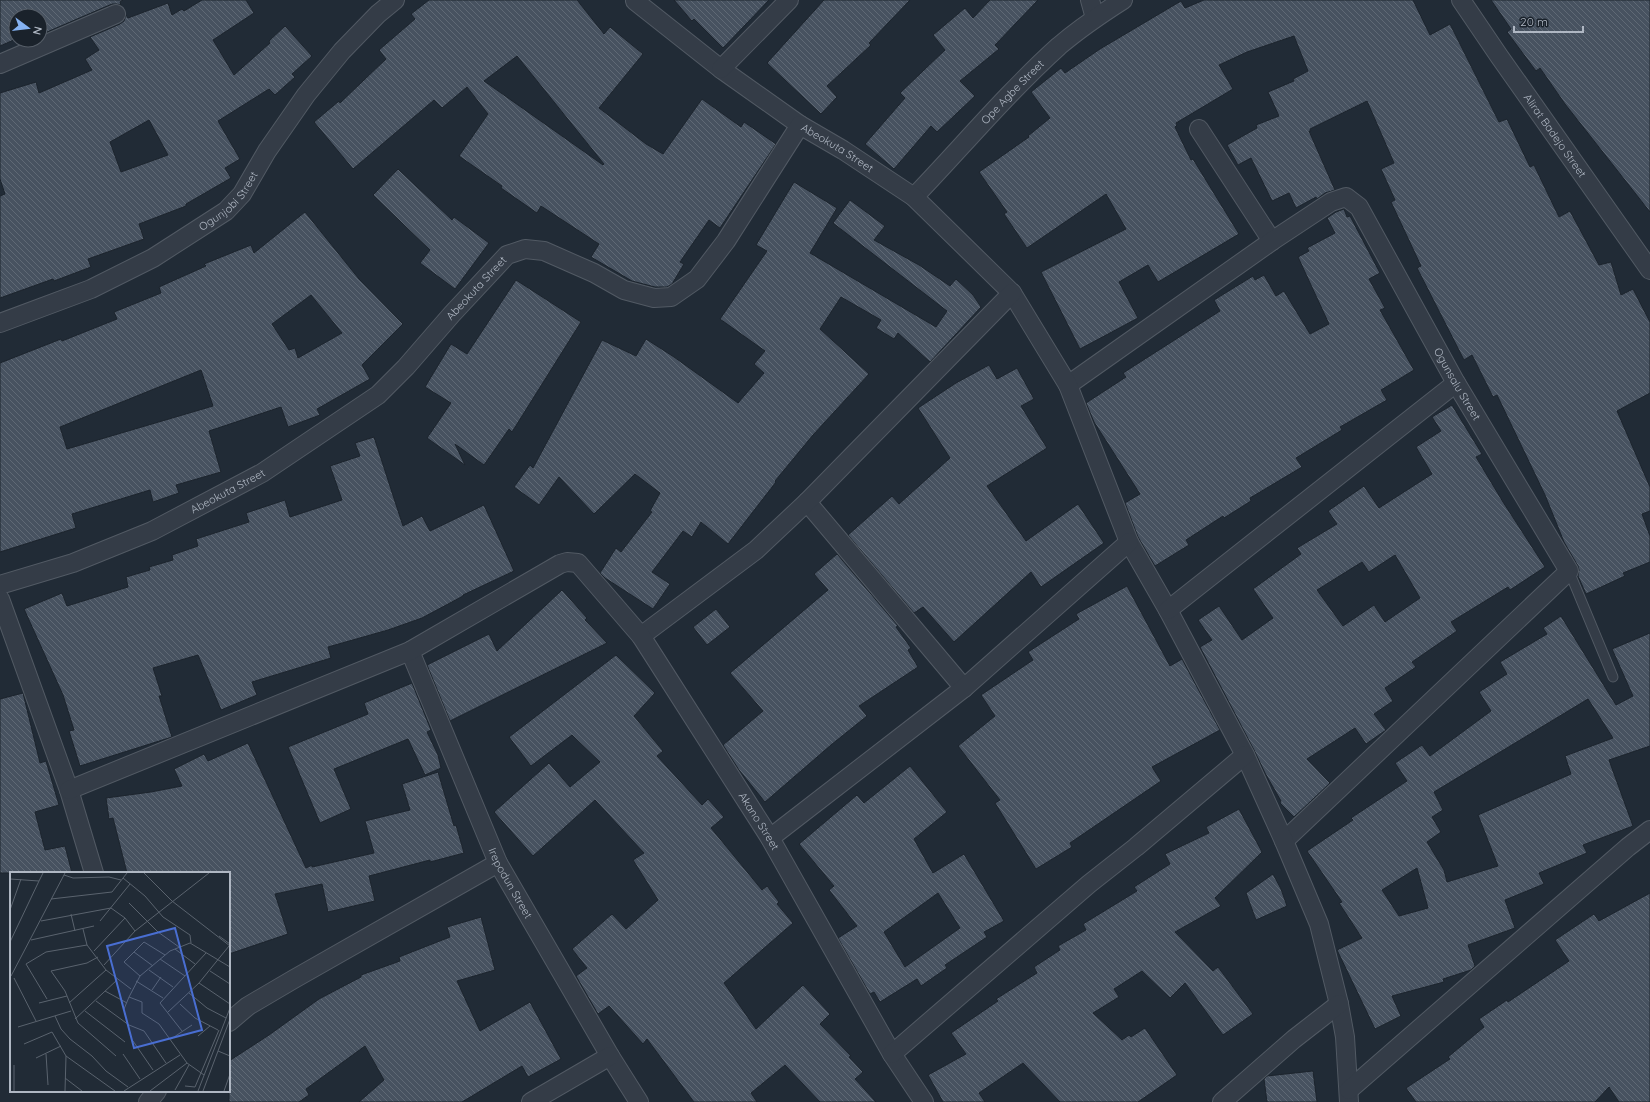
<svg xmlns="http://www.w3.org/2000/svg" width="1650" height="1102" font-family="Quicksand,sans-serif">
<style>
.building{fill:url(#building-back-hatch);stroke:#1c242d;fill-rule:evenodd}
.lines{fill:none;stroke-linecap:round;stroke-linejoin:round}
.service-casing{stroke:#525a64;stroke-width:11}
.minor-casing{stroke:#525a64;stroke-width:20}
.service{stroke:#343c47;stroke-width:9}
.minor{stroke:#343c47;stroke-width:18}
.labels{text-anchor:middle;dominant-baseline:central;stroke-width:3.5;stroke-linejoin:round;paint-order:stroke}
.street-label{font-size:11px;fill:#afb7c3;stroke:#1a222b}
.inset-road{fill:none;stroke:#5a636e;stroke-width:1}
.view{fill:#496ed2;fill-opacity:0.15;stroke:#496ed2;stroke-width:2}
.inset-edge{fill:none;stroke:#afb7c3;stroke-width:2}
</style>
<defs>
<pattern id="building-back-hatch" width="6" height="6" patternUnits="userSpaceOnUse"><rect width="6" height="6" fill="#475260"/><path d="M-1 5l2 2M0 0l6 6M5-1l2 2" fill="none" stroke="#5f6975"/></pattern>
</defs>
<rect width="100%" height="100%" fill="#212b36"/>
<g class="building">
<path d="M0 0H123L120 2 121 5 117 4H112L40 35V16H16V39L0 46Z"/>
<path d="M202 0H246L254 13 213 40 234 75 270 43 269 41 285 26 312 56 292 74 295 77 275 95 269 89 218 121 240 159 225 168 231 178 186 204V206L139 224 144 239 88 259 91 267 54 281 53 279 0 298V196L5 194 0 179V93L36 82 39 93 92 70 85 59 99 50 90 37 120 24 124 21 126 15 128 18 168 3 172 15 182 9 184 11ZM149 120 168 155 121 172 110 142Z"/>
<path d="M429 0H577L604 34 610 27 643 54 599 108 646 144 663 154 702 99 741 127 744 122 776 144 720 228 709 220 680 262 684 264 672 284 667 287H655L632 281 591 257 599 244 541 206 537 213 501 188 502 186 459 156 488 114 467 87 442 108 434 100 353 169 314 122 339 101 340 103 386 59 379 50 415 19 411 14ZM517 56 604 164 603 165 484 81Z"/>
<path d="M674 0H769L723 48 694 19 692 21Z"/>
<path d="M824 0H910L869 43 871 45 827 86 837 97 821 114 767 63Z"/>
<path d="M990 0H1038L995 45 999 49 960 81 975 96 937 132 931 126 894 169 865 144 905 98 900 93 945 50 933 35 965 8 973 18Z"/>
<path d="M1204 0H1413L1430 35 1450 24 1499 122 1507 119 1530 167 1534 165 1559 217 1570 211 1599 265 1611 262 1621 295 1633 289 1650 322V393L1617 411 1650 487V511L1642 514 1650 536V562L1623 573 1625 576 1586 594 1578 576 1579 570 1578 566 1564 542 1545 495 1497 395 1493 397 1472 355 1464 360 1417 268 1421 266 1391 202 1395 200 1381 169 1394 163 1367 101 1310 129 1311 131H1309L1335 190 1325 193 1317 199 1316 197 1296 208 1289 193 1272 201 1251 158 1238 165 1227 145 1257 128 1256 125 1279 116 1268 92 1294 81 1293 79 1308 71 1294 36 1247 52 1219 65 1233 89 1176 123 1177 125 1175 127 1191 160 1193 159 1239 234 1158 282 1148 265 1119 282 1138 318 1080 349 1041 272 1126 229 1106 194 1027 248 1004 214 1007 212 979 172 1029 137 1028 136 1050 118 1031 92 1061 68 1065 73 1100 49 1181 1 1185 8Z"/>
<path d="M1491 0H1650V212L1565 104 1540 68 1536 71 1507 32 1511 29Z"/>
<path d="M398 169 452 220 454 217 489 243 455 289 420 263 430 250 373 195Z"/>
<path d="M794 182 837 208 810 253 936 327 947 311 833 223 850 200 885 226 874 240 919 265 950 286 956 279 973 295 981 307 930 362 898 333 894 339 876 328 881 320 841 297 820 329 869 374 813 435 775 481 776 482 728 544 701 522 692 537 683 531 652 572 670 584 653 609 605 578 600 573 616 548 621 552 652 512 650 511 660 493 635 474 594 514 559 477 539 505 514 487 530 465 533 468 602 340 636 356 646 339 674 357 738 403 764 373 754 364 765 351 720 319 767 251 756 245Z"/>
<path d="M1344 209 1347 217 1350 216 1380 273 1369 279 1385 308 1380 310 1414 370 1381 390 1387 400 1340 427 1342 430 1296 458 1302 467 1250 498 1251 501 1224 518 1223 516 1186 540 1189 545 1155 566 1138 537 1125 503 1140 494 1094 422 1086 403 1126 377 1123 373 1220 311 1214 300 1253 276 1255 280 1264 275 1276 296 1284 291 1310 334 1329 324 1298 257 1309 251 1307 248 1335 233 1327 218 1336 212Z"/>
<path d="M305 212 359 279 403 324 362 365 370 379 317 409 320 415 288 427 281 407 209 431 221 472 176 485 179 493 153 502 150 490 72 514 76 528 0 552V363L61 339 62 341 117 319 114 312 161 293 159 287 206 266 204 264 251 245 254 253ZM311 295 342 333 298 358 295 348 289 350 272 324ZM201 370 213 406 67 449 60 427Z"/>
<path d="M516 280 581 322 512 432 509 429 484 465 455 444 465 465 427 438 451 403 425 387 451 344 467 354Z"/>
<path d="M989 365 997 379 1017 368 1034 399 1021 406 1047 448 987 486 1026 541 1078 504 1104 543 1041 587 1031 572 954 642 923 607 914 613 848 535 892 496 899 504 950 458 918 408 956 383Z"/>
<path d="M1452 405 1482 454 1476 457 1503 502 1545 567 1510 590 1508 587 1451 622 1457 631 1412 662 1416 667 1385 688 1393 701 1374 714 1386 730 1366 744 1355 728 1307 759 1330 783 1294 817 1280 803 1281 801 1265 773 1254 750 1200 647 1212 640 1198 620 1219 606 1242 640 1273 618 1253 589 1301 554 1297 548 1337 524 1328 511 1364 486 1379 508 1432 474 1416 447 1441 431 1432 417ZM1395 555 1420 598 1385 622 1374 605 1343 626 1317 590 1362 562 1369 572Z"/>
<path d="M374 437 403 526 422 516 430 531 484 505 514 571 463 595V596L422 618 388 630 328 647 331 658 252 682 257 695 221 710 198 655 153 668 162 696H159L172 737 80 766 69 731 74 730 63 695 24 609 62 593 67 606 128 587 126 577 150 570 149 567 173 560 172 555 198 546 196 539 249 522 246 513 285 500 290 517 342 500 330 466 360 456 355 443Z"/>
<path d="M837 554 898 626 896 627 911 648 908 650 918 667 859 706 867 716 831 745 765 802 739 770 723 745 763 711 730 673 828 590 814 574Z"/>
<path d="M1127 586 1170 666 1182 659 1220 730 1152 767 1161 781 1070 843 1072 847 1036 869 995 803 1000 800 958 746 995 716 981 695 1033 660 1028 652 1079 619 1076 614Z"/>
<path d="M562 590 587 618 585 620 607 643 450 721 427 665 489 634 497 651Z"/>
<path d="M716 609 730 627 707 645 693 627Z"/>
<path d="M1561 616 1616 705 1633 696 1612 649 1650 633V746L1609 760 1633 826 1583 845 1587 853 1539 873 1544 884 1505 900 1515 928 1468 945 1475 966 1471 970 1443 979 1444 982 1392 996 1401 1016 1375 1029 1337 950 1362 938 1339 903 1342 902 1307 851 1353 820 1351 818 1407 781 1395 763 1422 745 1430 756 1491 711 1479 692 1507 674 1500 662 1547 634 1543 628ZM1588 699 1613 738 1565 756 1571 774 1478 815 1498 866 1447 882 1444 870 1427 842 1441 832 1432 817 1443 810 1434 792ZM1417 868 1428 908 1399 916 1382 890Z"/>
<path d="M616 655 655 693 634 716 663 751 657 756 702 805 708 799 724 817 711 828 762 890 767 886 779 902 777 904 793 923 724 983 756 1029 803 985 830 1014 820 1024 851 1056 849 1057 863 1072 855 1079 876 1102H820L785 1065 751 1093 757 1102H694L647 1039 643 1044 609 1006 598 1014 576 976 587 968 572 949 612 914 626 929 658 900 633 860 644 853 595 800 533 856 494 812 549 763 570 787 600 762 572 735 531 766 509 737Z"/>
<path d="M412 683 431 730 427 732 438 755 441 768 425 775 408 739 334 769 351 809 320 823 288 747 368 714 364 703Z"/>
<path d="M23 693 40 763 46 761 59 805 35 812 45 850 65 846 72 873H0V699Z"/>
<path d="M248 743 306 868 312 865V867L374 853 365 821 410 810 402 784 438 772 454 826 456 825 464 853 430 862V860L369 876 375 901 328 912 322 884 275 894 288 934 229 954V873H127L113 818 109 819 106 798 151 792 182 786 174 769 204 754 208 761Z"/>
<path d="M910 766 947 812 914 839 933 873 964 854 1004 921 984 932 987 937 945 965 947 968 921 986 917 979 880 1002 874 992 870 994 838 938 857 926 829 890 834 886 799 844 857 795 864 803ZM938 893 960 928 905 967 884 932Z"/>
<path d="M1239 809 1262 852 1215 898 1221 906 1175 932 1213 971 1218 967 1253 1014 1223 1035 1185 983 1170 998 1142 971 1114 989 1119 997 1093 1013 1122 1040 1129 1035 1131 1037 1145 1028 1177 1075 1138 1102H1060L1023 1063 979 1093 985 1102H943L928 1075 966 1054 951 1033 998 1001 996 999 1037 973 1034 967 1060 950 1058 946 1086 930 1083 924 1137 891 1134 887 1170 864 1165 854 1209 833 1206 827Z"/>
<path d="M1273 874 1281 889 1287 906 1256 920 1246 893Z"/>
<path d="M1650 893V1102H1619L1609 1087 1595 1102H1416L1406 1088 1450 1059 1448 1057 1484 1027 1479 1019 1507 1000 1508 1002 1569 961 1555 940 1594 914 1599 921Z"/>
<path d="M481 917 495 970 457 981 480 1031 530 1002 561 1059 528 1077 522 1066 462 1102H359L384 1080 365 1046 306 1089 309 1095 299 1102H229V1061L269 1035 319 999 361 977V975L400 961 399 957 450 937 447 927Z"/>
<path d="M1313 1071 1317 1102H1267L1264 1079 1267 1076Z"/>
</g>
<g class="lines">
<defs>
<path id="service" d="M1569 571 1613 677"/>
<g id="minor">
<path d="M1090 0 1095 18"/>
<path id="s1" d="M1461 0 1499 56 1650 270"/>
<path d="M635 1 721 69 800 125"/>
<path d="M0 64 116 14"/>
<path d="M721 69 789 0"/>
<path d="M1199 129 1272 241"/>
<path id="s2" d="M914 197C962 147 1007 93 1059 46 1079 29 1101 14 1123 0"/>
<path id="s3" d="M0 323 91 289 153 258 226 211 242 194 267 151 306 95 342 51 378 14 395 0"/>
<path id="s4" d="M1068 385 1272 241 1331 202 1346 197 1359 207 1456 383 1569 571 1284 841"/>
<path d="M807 502 964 688"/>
<path id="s5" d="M0 585 73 563 152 531 262 473 378 395 406 367 452 314 507 255 525 249 544 251 594 273 624 290 654 298 671 297 697 279 726 241 800 125 843 150 914 197 1012 293 1068 385 1129 542 1168 610 1245 755 1284 841 1319 924 1339 1004 1345 1037 1349 1102"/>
<path d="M0 599 69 790 94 873"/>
<path d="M1168 610 1456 383"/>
<path d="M641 636 756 550 807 502 1012 293"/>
<path id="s6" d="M410 651 498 863 610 1056 639 1102"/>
<path id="s7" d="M69 790 410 651 560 564 567 562 578 563 641 636 770 838 892 1054 924 1102"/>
<path d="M770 838 964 688 1129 542"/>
<path d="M229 1022 248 1006 294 979 498 863"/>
<path d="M892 1054 1089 884 1136 847 1245 755"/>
<path d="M1349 1090 1628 847 1650 830"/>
<path d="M148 1102 157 1091"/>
<path d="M531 1102 610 1056"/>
<path d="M1222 1102 1294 1039 1339 1004"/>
</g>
</defs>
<use href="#service" class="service-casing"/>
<use href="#minor" class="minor-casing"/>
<use href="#service" class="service"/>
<use href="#minor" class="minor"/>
</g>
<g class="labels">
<g class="street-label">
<text stroke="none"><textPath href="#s2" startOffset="144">Ope Agbe Street</textPath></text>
<text stroke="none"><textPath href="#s1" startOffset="165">Alirat Badejo Street</textPath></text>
<text stroke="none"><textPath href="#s5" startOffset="1052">Abeokuta Street</textPath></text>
<text stroke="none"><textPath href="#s3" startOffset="262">Ogunjobi Street</textPath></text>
<text stroke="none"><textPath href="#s5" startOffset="571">Abeokuta Street</textPath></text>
<text stroke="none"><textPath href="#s4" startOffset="555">Ogunsalu Street</textPath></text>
<text stroke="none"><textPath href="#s5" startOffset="247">Abeokuta Street</textPath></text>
<text stroke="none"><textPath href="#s7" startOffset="876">Akano Street</textPath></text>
<text stroke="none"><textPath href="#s6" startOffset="253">Irepodun Street</textPath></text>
</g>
</g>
<g transform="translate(10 872)">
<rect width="220" height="220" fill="#212b36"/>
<path class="inset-road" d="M134 1 162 29 220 74M54 3 63 6 99 5 111 8M113 6 135 24 153 45 180 63 181 71M0 7 29 9 33 1M41 27 102 20 117 1M119 31 148 60 169 75M0 38 11 7M61 42 65 59M31 49 101 36 115 46 125 59M90 49 120 12M73 57 77 73 96 98 121 117M209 64 220 72M21 68 84 54M0 70 29 9M165 77 185 92M84 79 115 46M124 80 143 94M88 85 77 91 41 99 55 119 68 151 106 184M150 87 175 104M94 93 125 59 199 1M139 98 163 115M200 99 220 112M1 104 55 1M130 104 114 90 134 70 155 83M4 106 26 149M126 109 153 126M189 111 220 132M142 118 151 105M95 119 117 131M179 121 197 136 216 146M37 127 16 92 36 80 77 73M86 129 119 153 134 159 156 191M29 131 57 124M59 131 96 98M170 132 185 146 208 158M114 137 119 125M75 139 115 170M158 140 189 111 219 74M45 144 51 157 60 167 82 184 96 199 118 215M65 147 107 108M8 155 61 139M172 159 150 131 196 81M188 164 200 154M161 167 182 153M123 169 143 198M14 172 42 160 56 184 105 219M208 179 220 184M36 182 38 213M113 182 130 207M26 186 51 174M4 193V219M194 203 177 191 149 152 132 141V130L119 125 130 104 160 79 180 71 220 95M55 206 72 219M175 214 185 215 209 158M165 218 179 193M55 219 56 184M114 219 170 183M140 219 177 191M188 219 220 136M193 219 220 147M214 219 220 202"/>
<path class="view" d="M165 56 192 158 124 176 97 74Z"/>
<rect width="220" height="220" class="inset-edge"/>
</g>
<g transform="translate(28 28) rotate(105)"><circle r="19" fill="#1a222b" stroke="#565e68"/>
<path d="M0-3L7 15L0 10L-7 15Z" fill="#85b2f2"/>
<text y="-6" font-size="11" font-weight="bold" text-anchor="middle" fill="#afb7c3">N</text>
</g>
<path d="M1514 26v6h69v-6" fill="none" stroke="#afb7c3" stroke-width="2"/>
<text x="1520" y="26" font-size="12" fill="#afb7c3" stroke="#1a222b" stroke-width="3" paint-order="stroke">20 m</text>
</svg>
